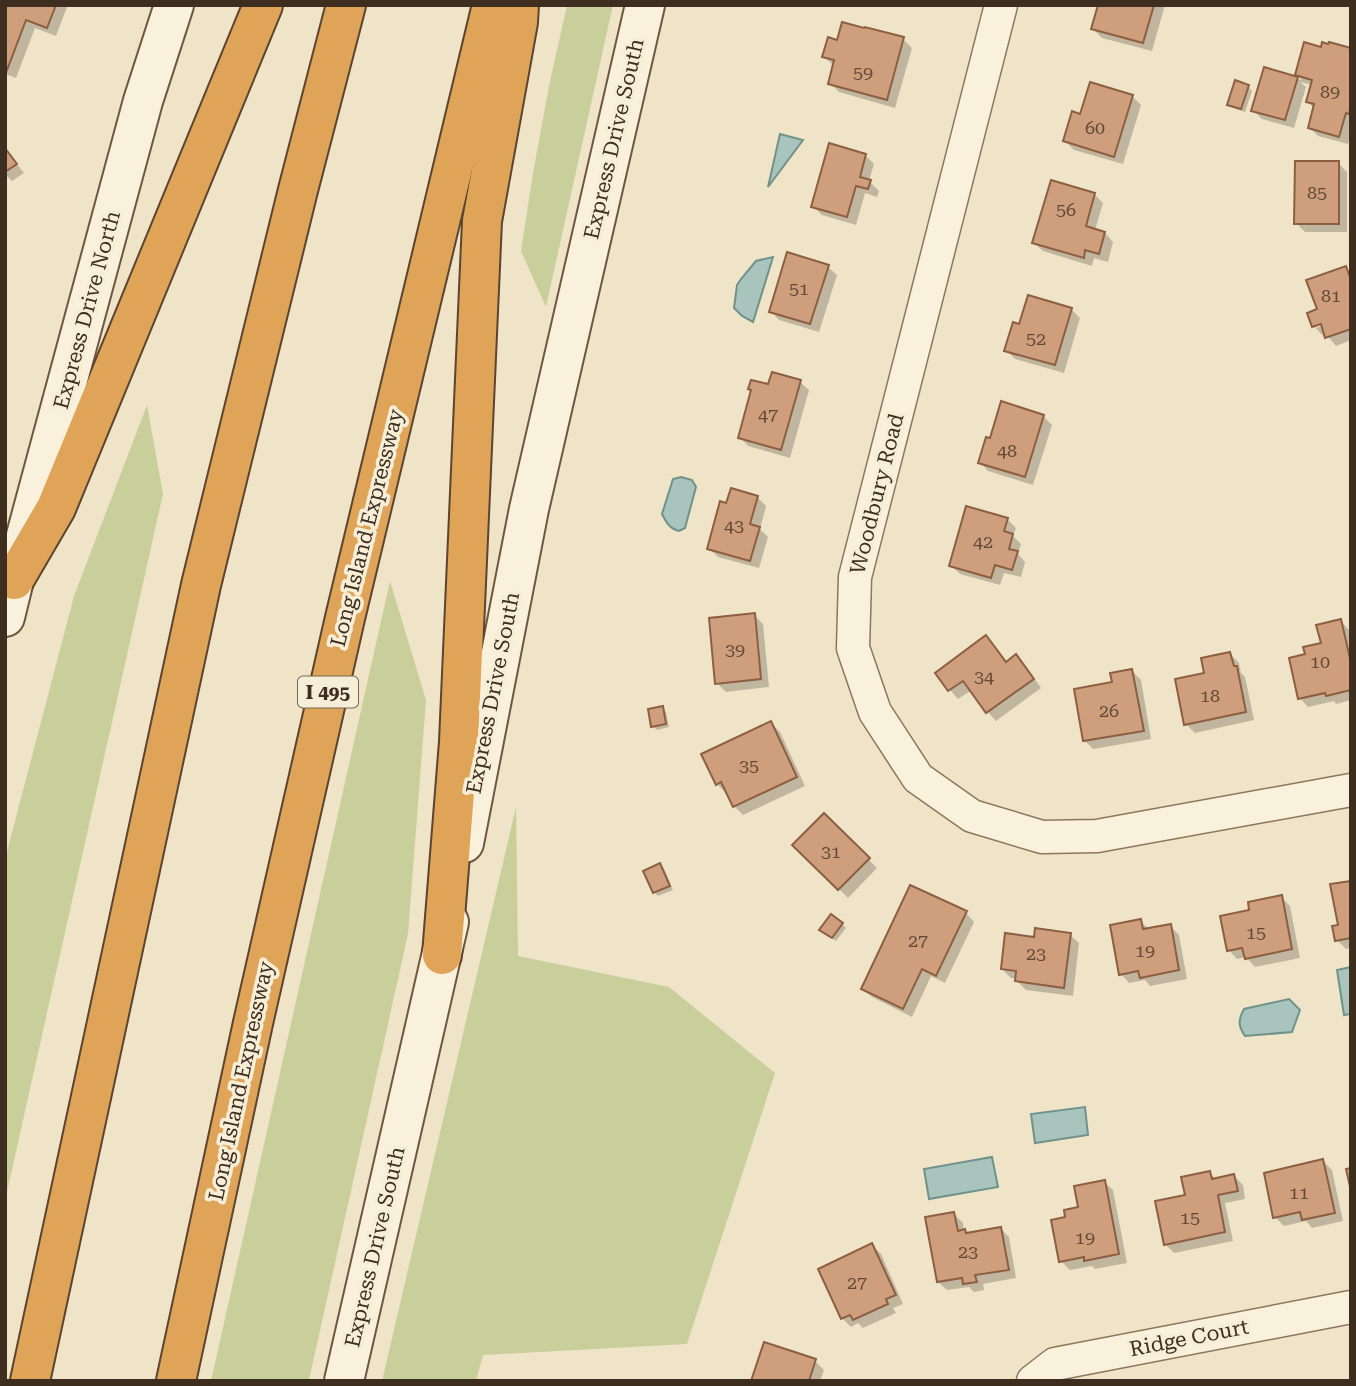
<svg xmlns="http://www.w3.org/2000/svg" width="1356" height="1386" font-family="'Roboto Serif',serif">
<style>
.green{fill:#c9cf9b}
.water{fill:#a9c4bc;stroke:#6f938a;stroke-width:2}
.shadow{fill:#0003;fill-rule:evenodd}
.building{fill:#cf9f7d;stroke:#8d5f41;stroke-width:2}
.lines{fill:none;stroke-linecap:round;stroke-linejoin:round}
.street-casing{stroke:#8d765c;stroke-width:35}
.secondary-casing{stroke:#6f573f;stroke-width:42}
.highway-casing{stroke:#5b4430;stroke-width:42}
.street{stroke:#faf1dc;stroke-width:32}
.secondary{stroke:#faf1dc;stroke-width:38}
.highway{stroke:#e0a458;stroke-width:38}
.labels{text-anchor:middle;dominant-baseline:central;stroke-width:7;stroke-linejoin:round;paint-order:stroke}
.number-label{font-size:18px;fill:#624a37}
.shield{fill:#f7eed8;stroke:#756857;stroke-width:2}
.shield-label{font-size:19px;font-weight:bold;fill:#3d2e20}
.street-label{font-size:21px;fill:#3d2e20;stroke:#f7eed8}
</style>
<rect width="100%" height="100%" fill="#f0e4c8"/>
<g class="green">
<path d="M567 5H613L546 307 521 251 533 173 549 86Z"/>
<path d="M147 405 163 494 5 1201V859L74 596Z"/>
<path d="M390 581 426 700 408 934 309 1380 211 1381Z"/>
<path d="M516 807 518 956 669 987 775 1073 687 1344 483 1355 476 1381H382Z"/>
</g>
<g class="water">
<path d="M780 134 803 140 768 187Z"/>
<path d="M773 257 753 322 742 316 734 308 737 285 741 279 756 261Z"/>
<path d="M681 477 692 480 696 487 685 528 679 531C670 529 666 522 662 514L673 479Z"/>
<path d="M1351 967V1014L1344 1015 1337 970Z"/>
<path d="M1289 999 1300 1010 1292 1032 1245 1036C1238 1026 1238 1020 1244 1009Z"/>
<path d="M1085 1107 1088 1135 1035 1143 1031 1114Z"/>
<path d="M992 1157 998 1187 929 1199 924 1169Z"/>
</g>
<g class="shadow">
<path d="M5 5H65L67 7 56 36 35 28 16 78 5 74Z"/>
<path d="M1100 5H1165L1152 51 1102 38 1093 29Z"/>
<path d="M903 39 912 48 895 108 839 92 830 83 833 65 824 57 838 42Z"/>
<path d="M1322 49 1351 50V134L1348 144 1318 136 1309 127 1314 108 1308 102 1312 85 1300 82 1306 87 1294 128 1262 119 1253 110 1265 69 1302 80 1297 75Z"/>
<path d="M1237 83 1248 87 1252 91 1245 112 1233 108 1229 104Z"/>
<path d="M1132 96 1141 105 1123 164 1074 150 1065 141Z"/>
<path d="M5 150 24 173 12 181 5 174Z"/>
<path d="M865 155 874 164 869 181 879 191 877 197 865 193 856 225 822 215 813 206Z"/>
<path d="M1338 163 1347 172V232H1305L1296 223Z"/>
<path d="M1094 194 1103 203 1095 230 1105 233 1113 242 1108 262 1094 258 1092 266 1043 251 1034 243Z"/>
<path d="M828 267 837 275 819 332 779 320 771 311Z"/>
<path d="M1345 268 1351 273V340L1336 346 1326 334 1322 335 1314 326 1319 310ZM1329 323 1316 328V324Z"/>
<path d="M1071 309 1080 318 1064 373 1015 359 1006 350Z"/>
<path d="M800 382 809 390 790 458 748 446 740 437 770 387Z"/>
<path d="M1043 416 1052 425 1033 485 988 471 980 462 991 440Z"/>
<path d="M757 497 766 506 760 529 768 537 759 568 718 557 709 548 728 506Z"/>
<path d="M1007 519 1016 528 1013 536 1021 544 1018 554 1025 562 1021 577 1004 573 1000 585 960 574 951 565Z"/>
<path d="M754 615 763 624 769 687 726 692 717 683Z"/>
<path d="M1341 621 1349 630 1351 636V700L1336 704 1334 701 1308 707 1300 698 1307 656 1323 645Z"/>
<path d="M986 637 1007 663 1016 657 1025 665 1041 688 996 721 988 712 972 690 958 699 950 690 937 673Z"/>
<path d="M1230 654 1239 663 1241 673 1245 677 1254 720 1195 733 1186 724 1206 674Z"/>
<path d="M1132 671 1141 680 1151 739 1093 749 1085 741Z"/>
<path d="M662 708 666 712 669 727 657 730 653 726Z"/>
<path d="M771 723 780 732 805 786 743 815 734 806 728 792 726 793 717 784Z"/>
<path d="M824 815 877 868 848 898 795 845Z"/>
<path d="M660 865 664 869 673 890 658 896 654 892Z"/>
<path d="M1351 882V948L1346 949 1337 940Z"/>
<path d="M1281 897 1290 906 1300 958 1255 967 1246 957 1237 959 1229 950 1252 912Z"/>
<path d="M966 913 974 922 945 983 931 976 912 1017 872 997 863 989Z"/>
<path d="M1140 921 1150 930 1170 926 1179 935 1187 979 1150 986 1145 980 1129 983 1121 974Z"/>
<path d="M842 924 846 928 836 941 825 933Z"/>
<path d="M1070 935 1079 943 1073 996 1026 990 1017 981V978H1011L1002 969 1036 939Z"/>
<path d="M1323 1161 1332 1170 1343 1221 1312 1228 1306 1221 1284 1226 1275 1217Z"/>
<path d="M1210 1173 1216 1180 1234 1176 1243 1185 1245 1199 1225 1203 1233 1241 1174 1253 1165 1244 1187 1196Z"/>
<path d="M1104 1182 1113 1190 1127 1263 1095 1269 1092 1266 1070 1270 1061 1261 1067 1218 1080 1208Z"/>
<path d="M954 1214 963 1223 964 1231 967 1235 1001 1229 1009 1237 1016 1278 983 1284 984 1290 974 1292 969 1287 947 1290 938 1282Z"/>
<path d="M872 1245 881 1254 903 1304 893 1308 896 1313 863 1328 858 1323 851 1327 842 1318Z"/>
<path d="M815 1361 824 1370 820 1381H752Z"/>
</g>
<g class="building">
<path d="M5 5H56L47 28 26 20 7 70 5 69Z"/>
<path d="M1098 5H1154L1143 43 1091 29Z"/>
<path d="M842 22 864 28 865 27 904 37 887 100 828 84 834 60 822 57 828 37 837 40Z"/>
<path d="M1304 42 1321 47 1322 42 1328 44 1329 42 1351 48V106L1349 114 1346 113 1339 137 1308 128 1314 104 1306 102 1312 80 1295 75Z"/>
<path d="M1264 67 1298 77 1285 120 1251 111Z"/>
<path d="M1235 80 1249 85 1241 109 1227 105Z"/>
<path d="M1090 82 1133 95 1114 157 1063 141 1072 111 1080 114Z"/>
<path d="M829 143 866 154 860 177 871 180 868 189 856 186 847 217 811 207Z"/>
<path d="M5 148 17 164 5 172Z"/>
<path d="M1295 161H1339V224H1294Z"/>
<path d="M1051 180 1095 193 1086 226 1105 232 1099 254 1085 250 1084 258 1032 243Z"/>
<path d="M787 252 829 265 810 324 769 312Z"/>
<path d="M1346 266 1351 280V329L1325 338 1321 324 1312 327 1307 313 1317 309 1306 280Z"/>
<path d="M1028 295 1072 308 1055 365 1004 351 1013 322 1019 324Z"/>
<path d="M772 372 801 380 781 450 738 438 751 390 748 389 751 380 768 384Z"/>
<path d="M1001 401 1044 415 1025 477 978 463 986 437 990 438Z"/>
<path d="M731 488 758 496 750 524 760 527 750 561 707 549 720 501 726 503Z"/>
<path d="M966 506 1008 518 1004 531 1013 534 1009 549 1018 551 1012 570 995 565 991 578 949 566Z"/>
<path d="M755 613 761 679 715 684 709 618Z"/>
<path d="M1341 619 1351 663V690L1326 696 1325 693 1298 699 1289 658 1305 654 1303 647 1321 643 1316 625Z"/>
<path d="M986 635 1006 662 1016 654 1034 679 986 713 963 681 948 691 935 673Z"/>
<path d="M1230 652 1234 666H1237L1246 712 1184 725 1175 679 1204 673 1201 658Z"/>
<path d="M1132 669 1144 731 1083 741 1074 689 1112 682 1110 673Z"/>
<path d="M663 706 666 724 651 727 648 709Z"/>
<path d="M771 721 797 777 733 807 721 782 716 785 701 754Z"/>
<path d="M824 813 870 858 838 890 792 845Z"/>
<path d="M660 863 670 886 653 893 643 871Z"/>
<path d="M1351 881V938L1335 941 1332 926 1338 925 1330 884Z"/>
<path d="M910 885 967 911 936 976 922 969 903 1009 861 989Z"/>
<path d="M1282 895 1292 949 1245 959 1242 948 1227 951 1220 916 1249 910 1248 902Z"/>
<path d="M831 914 843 923 832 938 819 930Z"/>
<path d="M1141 919 1143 929 1171 924 1179 970 1140 978 1138 971 1119 975 1110 925Z"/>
<path d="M1035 928 1071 933 1064 988 1015 981 1016 971 1001 969 1005 933 1034 937Z"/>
<path d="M1323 1159 1335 1213 1302 1220 1300 1212 1273 1218 1264 1173Z"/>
<path d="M1351 1168V1191L1346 1169Z"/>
<path d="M1210 1171 1212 1179 1234 1174 1238 1191 1218 1195 1225 1232 1164 1245 1155 1201 1185 1195 1181 1177Z"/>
<path d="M1105 1180 1119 1254 1084 1261V1257L1059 1262 1051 1220 1065 1217 1064 1210 1078 1207 1074 1186Z"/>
<path d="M954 1212 958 1231 965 1229 966 1233 1001 1227 1009 1270 975 1275 977 1282 963 1284 962 1278 937 1282 925 1217Z"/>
<path d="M872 1243 896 1295 886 1299 888 1304 853 1320 850 1315 841 1319 818 1269Z"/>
<path d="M764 1342 816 1359 809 1381H751Z"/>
</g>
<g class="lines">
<defs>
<g id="street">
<path d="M1001 5 855 577 853 648 875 712 918 778 972 816 1042 837 1097 836 1351 790"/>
<path d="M1033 1381 1055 1364 1351 1307"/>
</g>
<g id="secondary">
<path d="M5 617 14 580 143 101 174 5"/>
<path d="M464 843 529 509 645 5"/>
<path d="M344 1381 449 922"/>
</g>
<g id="highway">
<path d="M14 580 56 508 263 5"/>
<path d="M442 955 459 742 482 221 518 22 519 5"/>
<path d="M30 1381 201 585 298 190 346 5"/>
<path d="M176 1381 253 1023 345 618 492 5"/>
</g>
</defs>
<use href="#street" class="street-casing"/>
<use href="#secondary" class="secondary-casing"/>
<use href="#highway" class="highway-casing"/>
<use href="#street" class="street"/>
<use href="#secondary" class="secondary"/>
<use href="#highway" class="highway"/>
</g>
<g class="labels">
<g class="number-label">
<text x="863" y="72">59</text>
<text x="1330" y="91">89</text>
<text x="1095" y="127">60</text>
<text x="1317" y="192">85</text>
<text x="1066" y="209">56</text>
<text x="799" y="288">51</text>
<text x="1331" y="295">81</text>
<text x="1036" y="338">52</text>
<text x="768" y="414">47</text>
<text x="1007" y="450">48</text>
<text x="734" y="525">43</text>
<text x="983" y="541">42</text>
<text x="735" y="649">39</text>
<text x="1320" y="661">10</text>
<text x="984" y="676">34</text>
<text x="1210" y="695">18</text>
<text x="1109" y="710">26</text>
<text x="749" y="765">35</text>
<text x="831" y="851">31</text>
<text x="1256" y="932">15</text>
<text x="918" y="940">27</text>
<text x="1145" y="950">19</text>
<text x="1036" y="953">23</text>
<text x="1299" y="1192">11</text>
<text x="1190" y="1217">15</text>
<text x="1085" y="1237">19</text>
<text x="968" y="1251">23</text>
<text x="857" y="1282">27</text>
</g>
<rect class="shield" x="298" y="676.5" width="60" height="31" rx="5"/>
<g class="shield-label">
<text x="328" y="692">I 495</text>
</g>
<g class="street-label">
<text transform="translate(614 139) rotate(-77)">Express Drive South</text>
<text transform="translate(87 310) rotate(-75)">Express Drive North</text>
<text transform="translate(877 494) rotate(-76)">Woodbury Road</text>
<text transform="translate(367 528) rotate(-76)">Long Island Expressway</text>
<text transform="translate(493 693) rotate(-79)">Express Drive South</text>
<text transform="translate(241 1081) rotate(-78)">Long Island Expressway</text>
<text transform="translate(375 1247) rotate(-77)">Express Drive South</text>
<text transform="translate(1189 1338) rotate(-11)">Ridge Court</text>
</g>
</g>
<rect width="1356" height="1386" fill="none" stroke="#3d2e20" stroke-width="14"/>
</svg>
